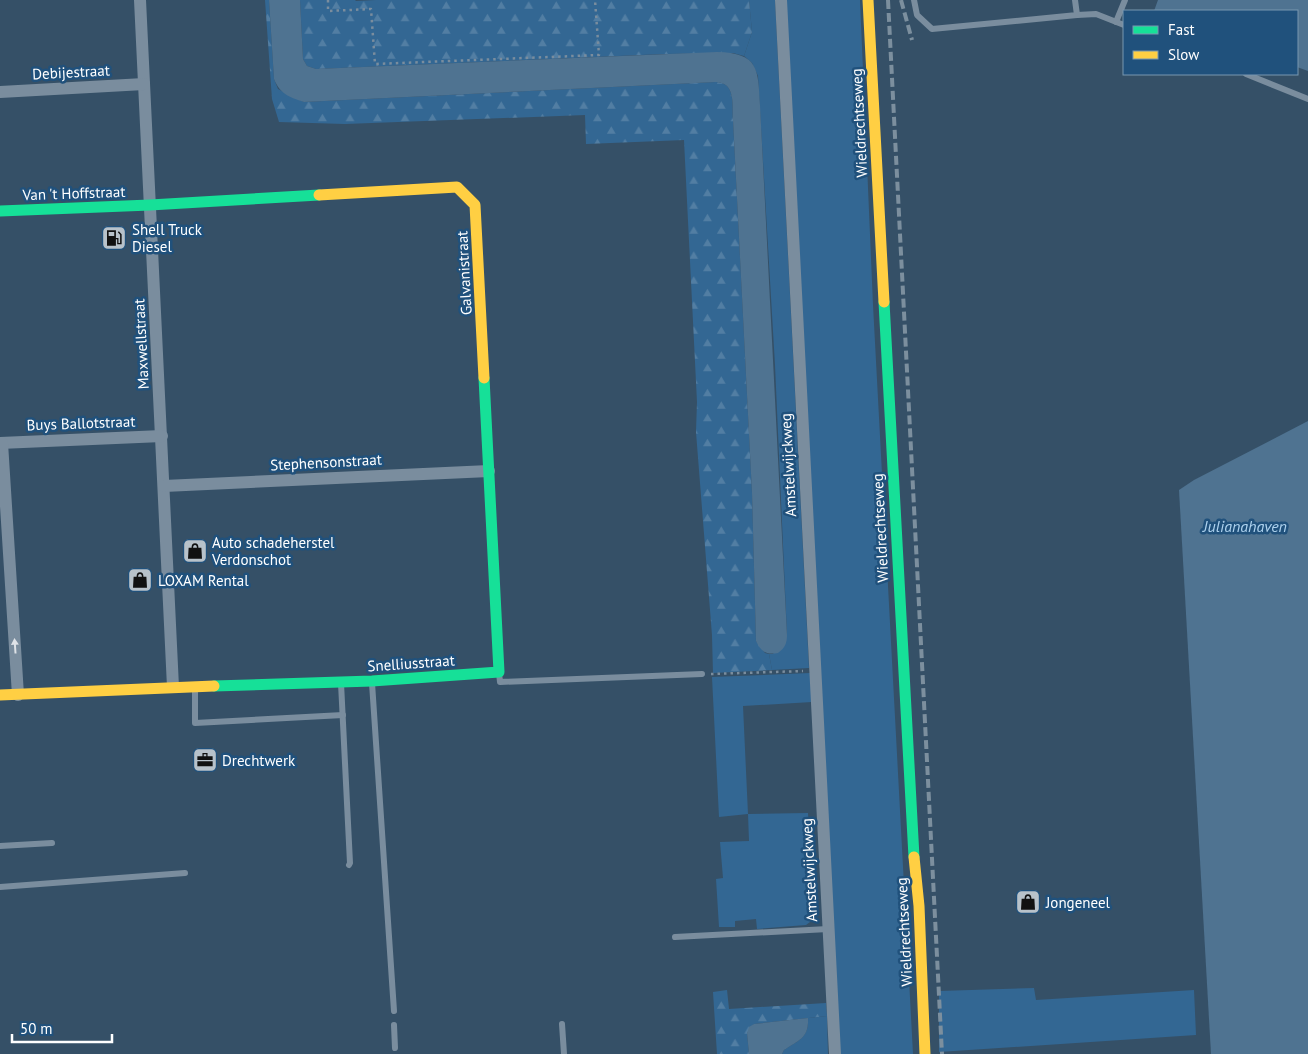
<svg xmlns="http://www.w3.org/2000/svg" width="1308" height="1054" font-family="'PT Sans',sans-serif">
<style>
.grass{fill:#336793}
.forest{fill:url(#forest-firs)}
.water{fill:#4f7391}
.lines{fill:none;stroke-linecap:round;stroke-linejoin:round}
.path{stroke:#7a8d9e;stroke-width:2.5;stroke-dasharray:2.5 4;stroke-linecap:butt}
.lane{stroke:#7a8d9e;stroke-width:6}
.street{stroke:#7a8d9e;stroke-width:12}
.fast{stroke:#16e098;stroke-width:11}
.slow{stroke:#ffcf43;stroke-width:11}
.rail{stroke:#7c8f9e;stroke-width:4;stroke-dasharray:9 4;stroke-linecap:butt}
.oneway{fill:#dee2e7}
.labels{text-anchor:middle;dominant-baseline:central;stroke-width:5;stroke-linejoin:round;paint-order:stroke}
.street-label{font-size:15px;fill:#fff;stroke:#20517c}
.poi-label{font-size:15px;fill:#fff;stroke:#20517c;text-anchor:start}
.water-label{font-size:16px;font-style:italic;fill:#aed2ee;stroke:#20517c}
</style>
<defs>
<pattern id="forest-firs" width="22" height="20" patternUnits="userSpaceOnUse" patternTransform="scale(1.25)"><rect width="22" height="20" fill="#336793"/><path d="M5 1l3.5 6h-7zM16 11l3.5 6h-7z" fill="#527ea3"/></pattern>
</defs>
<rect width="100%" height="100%" fill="#355067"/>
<g class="grass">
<path d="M749 0H775L809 668 772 670 769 654H773L787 635 775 365 758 76 752 63 744 56 752 32Z"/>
<path d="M786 0H860L873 305 913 1054H840Z"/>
<path d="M810 673 812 702 743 706 748 814 808 813 814 919 806 925 757 929 756 919 735 921V927H719L716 879 723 878 720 842 749 841 748 814 719 817 712 677Z"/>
<path d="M1034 988 1036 1000 1194 990 1196 1035 939 1052V991Z"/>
<path d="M827 1016 828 1054H782L784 1050C799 1040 809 1038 808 1018Z"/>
</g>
<g class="forest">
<path d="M265 0H269L274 79 278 89 304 102 716 82C736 83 732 104 733 120L752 493 756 641 765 653 769 654 772 670 713 673 712 635 696 432 697 402 684 140 586 144 585 115 345 124 279 122 272 99Z"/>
<path d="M300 0H355L356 1 376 0H749L752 32 744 56 733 53 664 54 316 69 307 66 303 59Z"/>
<path d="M727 990 729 1009 826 1003 827 1016 754 1024 747 1033 749 1054H717L713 992Z"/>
</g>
<g class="water">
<path d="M269 0H300L303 59 307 66 316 69 717 52C759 53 758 69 760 105L787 635C787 643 785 648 778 653 767 655 761 652 756 641L752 493 733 120C732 104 736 83 716 82L304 102C289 97 280 94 274 79Z"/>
<path d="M1158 0H1308V71L1297 67V11H1154Z"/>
<path d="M1308 421V1054H1211L1179 490 1194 480Z"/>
<path d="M808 1018C809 1038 799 1040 784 1050L782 1054H749L747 1033 749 1027 754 1024Z"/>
</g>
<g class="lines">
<g class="path">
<path d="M328 0V11L371 9 375 64 599 55 595 0"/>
<path d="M711 674 803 671"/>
</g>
<g class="lane">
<path d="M914 0 917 15 932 29 1077 15 1075 0"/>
<path d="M1077 15 1096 14 1124 25"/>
<path d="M1116 22 1125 0"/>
<path d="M1246 74 1308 99"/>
<path d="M499 673 500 682 702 674"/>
<path d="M341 683 350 863 349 865"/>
<path d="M372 683 394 1011"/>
<path d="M195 687V723L343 715"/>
<path d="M0 846 52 843"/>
<path d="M0 887 185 873"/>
<path d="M675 937 828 929"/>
<path d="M562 1024 564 1054"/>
<path d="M394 1025 395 1048"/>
</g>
<g class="street">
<path d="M140 0 173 687"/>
<path d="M781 0 835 1054"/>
<path d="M0 92 144 84"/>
<path d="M0 443 162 436"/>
<path d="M2 443 18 695"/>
<path d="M164 486 489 471"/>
</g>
<g class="fast">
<path d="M0 211 150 205 319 195"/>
<path d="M884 302 914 857"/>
<path d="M214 686 372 681 499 672 484 378"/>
</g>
<g class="slow">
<path d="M868 0 884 302"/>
<path d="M319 195 457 187 475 205 484 378"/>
<path d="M0 695 214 686"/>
<path d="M914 857 919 906 925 1054"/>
</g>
<g class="rail">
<path d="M888 0 942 1054"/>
<path d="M901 0 912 40"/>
</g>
</g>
<defs><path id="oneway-solid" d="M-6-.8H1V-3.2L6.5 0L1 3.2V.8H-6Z" transform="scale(1.25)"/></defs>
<use class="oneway" href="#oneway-solid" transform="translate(15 646) rotate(-94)"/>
<defs>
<symbol id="fuel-square" viewBox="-11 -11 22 22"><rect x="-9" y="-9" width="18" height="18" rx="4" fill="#b8c2ca" stroke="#20517c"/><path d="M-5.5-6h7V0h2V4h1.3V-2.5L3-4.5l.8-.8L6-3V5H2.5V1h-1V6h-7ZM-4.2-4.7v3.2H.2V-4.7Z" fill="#111"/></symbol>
<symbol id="shop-square" viewBox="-11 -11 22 22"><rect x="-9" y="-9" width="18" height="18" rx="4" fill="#b8c2ca" stroke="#20517c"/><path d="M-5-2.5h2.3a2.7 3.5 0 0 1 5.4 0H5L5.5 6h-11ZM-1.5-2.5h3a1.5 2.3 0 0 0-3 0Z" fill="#111"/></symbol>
<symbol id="office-square" viewBox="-11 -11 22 22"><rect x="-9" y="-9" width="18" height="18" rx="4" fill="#b8c2ca" stroke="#20517c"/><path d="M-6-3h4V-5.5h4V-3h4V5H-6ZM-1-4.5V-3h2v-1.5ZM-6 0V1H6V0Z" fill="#111"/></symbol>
</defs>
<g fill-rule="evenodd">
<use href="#fuel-square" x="100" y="224" width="28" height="28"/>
<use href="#shop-square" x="181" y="537" width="28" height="28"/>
<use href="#shop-square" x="126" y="566" width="28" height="28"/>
<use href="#office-square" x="191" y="746" width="28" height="28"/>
<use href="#shop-square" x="1014" y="888" width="28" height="28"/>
</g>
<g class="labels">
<g class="street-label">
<text transform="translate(71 72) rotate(-3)">Debijestraat</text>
<text transform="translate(859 123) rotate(-93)">Wieldrechtseweg</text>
<text transform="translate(74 193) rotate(-2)">Van 't Hoffstraat</text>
<text transform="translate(464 273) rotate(-93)">Galvanistraat</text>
<text transform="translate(141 344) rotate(-93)">Maxwellstraat</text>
<text transform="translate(81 423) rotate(-2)">Buys Ballotstraat</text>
<text transform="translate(326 462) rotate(-3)">Stephensonstraat</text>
<text transform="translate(788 465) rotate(-93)">Amstelwijckweg</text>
<text transform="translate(880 528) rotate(-93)">Wieldrechtseweg</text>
<text transform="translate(411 663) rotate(-4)">Snelliusstraat</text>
<text transform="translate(809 870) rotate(-93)">Amstelwijckweg</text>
<text transform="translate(904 932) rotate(-93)">Wieldrechtseweg</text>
</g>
<g class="poi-label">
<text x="132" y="229">Shell Truck<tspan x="132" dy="17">Diesel</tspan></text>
<text x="212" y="542">Auto schadeherstel<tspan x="212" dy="17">Verdonschot</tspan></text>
<text x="158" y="580">LOXAM Rental</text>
<text x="222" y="760">Drechtwerk</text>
<text x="1046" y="902">Jongeneel</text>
</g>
<g class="water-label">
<text x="1245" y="526">Julianahaven</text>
</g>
</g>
<rect x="1123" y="10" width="175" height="65" fill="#20517c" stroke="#7997b0"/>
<rect x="1133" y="26" width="25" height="8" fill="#16e098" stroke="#7997b0"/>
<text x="1168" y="35" font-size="15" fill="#ffffff">Fast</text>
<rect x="1133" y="51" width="25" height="8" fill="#ffcf43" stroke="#7997b0"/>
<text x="1168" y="60" font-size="15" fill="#ffffff">Slow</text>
<path d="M12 1034v8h100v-8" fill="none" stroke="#ffffff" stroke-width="2.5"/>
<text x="20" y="1034" font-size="15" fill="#ffffff" stroke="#20517c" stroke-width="4" paint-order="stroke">50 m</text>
</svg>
